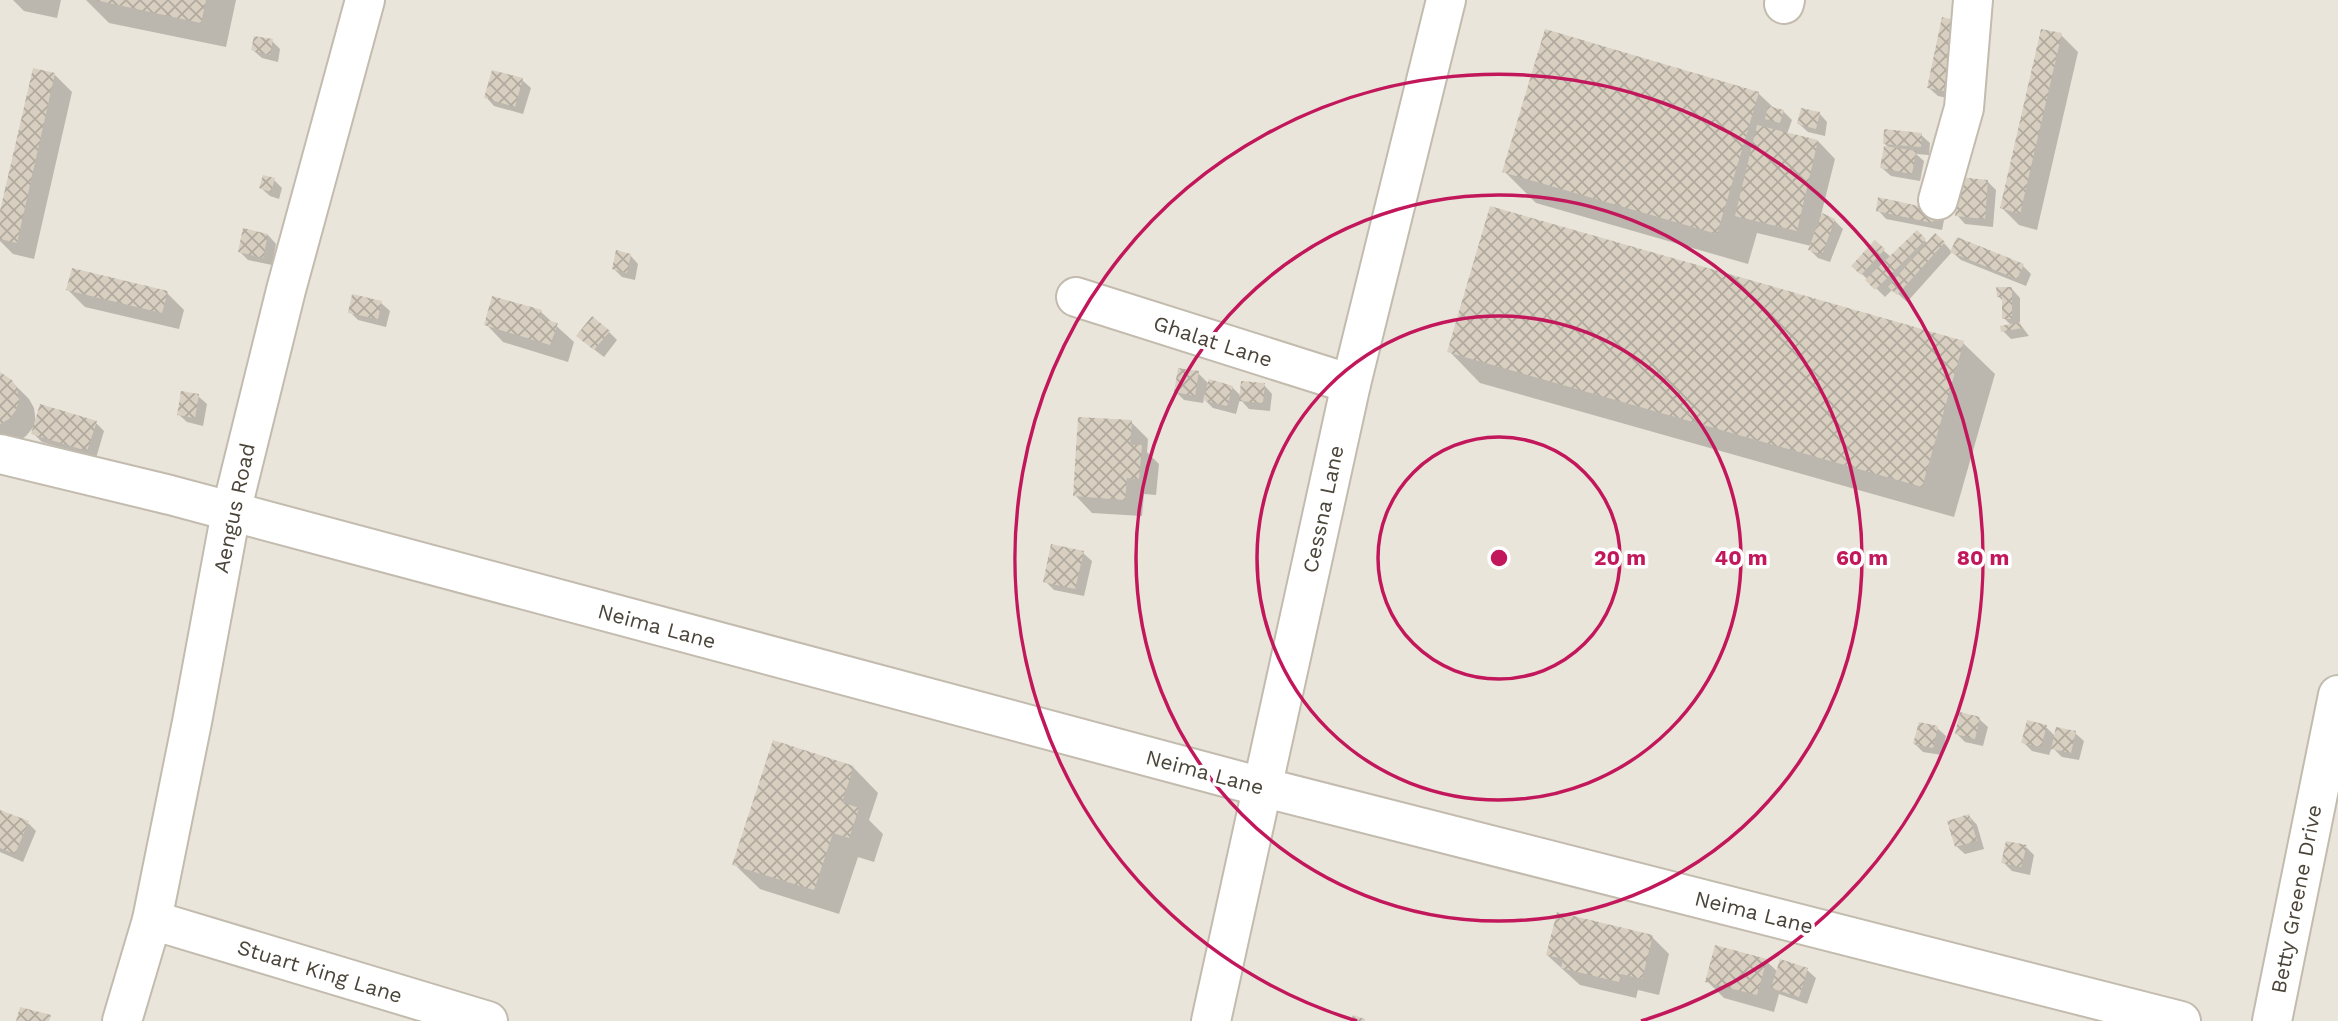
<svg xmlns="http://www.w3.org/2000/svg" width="2338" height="1021" font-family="'Work Sans',sans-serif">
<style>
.residential{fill:#eae5da}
.shadow{fill:#0003}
.building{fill:url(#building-cross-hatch)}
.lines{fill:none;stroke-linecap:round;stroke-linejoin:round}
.minor-casing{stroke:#c2bbae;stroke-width:42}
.minor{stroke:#fff;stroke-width:38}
.ring{fill:none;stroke:#c2185b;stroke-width:3.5}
.labels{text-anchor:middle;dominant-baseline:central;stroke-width:7;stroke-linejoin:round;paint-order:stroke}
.street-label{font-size:21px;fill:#4b4439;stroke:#fff}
.centre{fill:#c2185b;stroke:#fff;stroke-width:3.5}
.ring-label{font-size:21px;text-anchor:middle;font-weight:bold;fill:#c2185b;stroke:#fff;stroke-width:7;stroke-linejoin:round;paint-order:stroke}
</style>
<defs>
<pattern id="building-cross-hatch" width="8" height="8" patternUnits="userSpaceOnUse" patternTransform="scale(1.75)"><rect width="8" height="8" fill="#d8cfc1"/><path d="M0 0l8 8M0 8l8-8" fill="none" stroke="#b1aa9e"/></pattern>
</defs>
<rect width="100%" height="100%" fill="#f6f3ec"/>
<rect class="residential" x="0" y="0" width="2338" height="1021"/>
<g class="shadow">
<path d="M13 0H61L57 18 24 11Z"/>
<path d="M86 0H236L226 47 109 23Z"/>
<path d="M1943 19 1952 99 1938 96 1929 88Z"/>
<path d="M2061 35 2078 52 2037 230 2019 225 2002 208Z"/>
<path d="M272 41 280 49 278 62 262 58 253 50Z"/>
<path d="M54 74 72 92 34 259 13 254 0 241V219Z"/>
<path d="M522 80 531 88 523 114 494 106 486 97Z"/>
<path d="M1758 93 1775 109 1783 111 1792 120 1787 134 1818 141 1835 159 1821 215 1834 220 1843 229 1830 262 1818 258 1810 250 1811 246 1757 233 1748 264 1536 203 1504 171Z"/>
<path d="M1819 113 1827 122 1825 136 1808 132 1799 124Z"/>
<path d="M1921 135 1930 143 1929 155 1916 154 1924 161 1920 181 1891 176 1882 168 1890 149 1885 144Z"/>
<path d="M274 180 282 188 279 199 270 196 261 188Z"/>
<path d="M1988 182 1996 190 1993 227 1965 224 1957 215Z"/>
<path d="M1878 210 1935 211 1944 220 1942 230 1886 219Z"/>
<path d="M1917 232 1928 244 1944 243 1952 252 2023 266 2031 274 2026 286 1961 260 1952 252 1907 302 1893 289 1885 297 1854 266 1875 243 1891 257Z"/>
<path d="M268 235 276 244 272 265 248 260 240 252Z"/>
<path d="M630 255 638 264 635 280 622 277 614 269Z"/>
<path d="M2012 289 2020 298V324L2029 336 2011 339 2003 331 2011 325 2004 318V302L1998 296Z"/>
<path d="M68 290 167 293 184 310 179 329 85 307Z"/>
<path d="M381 303 390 311 386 327 358 320 350 312Z"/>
<path d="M541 312 574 342 568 362 503 342 486 324Z"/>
<path d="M609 332 617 340 604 357 587 344Z"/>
<path d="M1963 343 1995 374 1954 517 1480 383 1449 351Z"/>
<path d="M1198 373 1209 384 1232 387 1241 396 1264 385 1272 394 1270 411 1249 409 1240 399 1236 414 1213 408 1204 399 1203 403 1184 400 1176 392Z"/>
<path d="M0 374 11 381 29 399 34 408 36 424 96 423 104 431 96 458 42 442 33 433 36 424 26 436 17 442 0 441Z"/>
<path d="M198 396 207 404 203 426 187 422 178 414Z"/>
<path d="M1131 422 1148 439 1147 452 1159 464 1156 495 1144 494 1142 516 1092 513 1075 495Z"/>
<path d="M1083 553 1092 561 1084 596 1054 590 1045 581Z"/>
<path d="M1979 719 1988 727 1983 746 1965 742 1957 734Z"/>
<path d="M2046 727 2056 737 2075 733 2084 741 2079 760 2062 757 2052 747 2049 755 2032 751 2023 742Z"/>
<path d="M1937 728 1946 736 1942 755 1923 752 1915 744Z"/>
<path d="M853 767 878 793 869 820 883 834 874 862 858 857 839 914 760 889 734 864Z"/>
<path d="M0 812 28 823 36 831 23 862 0 852Z"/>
<path d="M1969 816 1977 825 1984 849 1965 854 1956 846Z"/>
<path d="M2026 847 2034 855 2030 875 2012 871 2003 862Z"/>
<path d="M1652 937 1669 954 1659 995 1638 990 1636 998 1580 985 1547 955Z"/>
<path d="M1766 961 1778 972 1807 970 1816 978 1807 1004 1779 994 1774 1012 1724 998 1707 981Z"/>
</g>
<g class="building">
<path d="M95 0H206L201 23Z"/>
<path d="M1942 17 1958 21 1944 91 1927 88Z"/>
<path d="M1545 29 1759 92 1717 234 1502 172Z"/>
<path d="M2041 29 2062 33 2020 214 2000 208Z"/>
<path d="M254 36 273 39 270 55 251 50Z"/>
<path d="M33 68 55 73 17 243 0 239V211Z"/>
<path d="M492 70 523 78 515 107 484 98Z"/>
<path d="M1768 106 1784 110 1780 123 1765 119Z"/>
<path d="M1801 108 1820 112 1816 129 1797 124Z"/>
<path d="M1757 125 1818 140 1797 231 1735 216Z"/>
<path d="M1884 129 1922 133 1921 147 1883 144Z"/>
<path d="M1884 146 1916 151 1912 174 1880 168Z"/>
<path d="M263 175 275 178 271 192 259 188Z"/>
<path d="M1959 177 1988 180 1985 219 1955 216Z"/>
<path d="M1878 197 1936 210 1933 223 1876 211Z"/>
<path d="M1490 206 1964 341 1922 487 1447 352Z"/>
<path d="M1822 213 1835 219 1822 255 1808 250Z"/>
<path d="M243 228 268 234 263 258 238 252Z"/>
<path d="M1917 230 1926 239 1875 290 1865 280Z"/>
<path d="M1935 233 1945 242 1897 295 1888 287Z"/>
<path d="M1957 237 2024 264 2017 279 1950 252Z"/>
<path d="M1875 240 1885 249 1861 275 1851 266Z"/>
<path d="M616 250 631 254 627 273 612 269Z"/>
<path d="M72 268 168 291 162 313 66 290Z"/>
<path d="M1996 287H2012V319H2002V297H1997Z"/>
<path d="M352 294 382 301 378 319 348 313Z"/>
<path d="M492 296 542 310 539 318 558 323 550 345 484 325Z"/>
<path d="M592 316 610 331 594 350 576 336Z"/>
<path d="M2020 322 2022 328 2001 332 2000 326Z"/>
<path d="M1178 368 1199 371 1195 396 1174 392Z"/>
<path d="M0 372 12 380 17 389 19 400 16 410 9 419 0 424Z"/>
<path d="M1209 379 1233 386 1227 406 1203 400Z"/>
<path d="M1241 381 1265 383 1263 403 1239 401Z"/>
<path d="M181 391 199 394 195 418 177 415Z"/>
<path d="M40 404 97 421 87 451 31 434Z"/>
<path d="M1078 417 1132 420 1130 445H1142L1139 479 1127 478 1125 500 1073 496Z"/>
<path d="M1051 544 1084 551 1075 589 1043 582Z"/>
<path d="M1960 712 1980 717 1975 739 1955 734Z"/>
<path d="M2027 720 2047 725 2041 747 2021 743Z"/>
<path d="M1919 722 1938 726 1933 748 1913 744Z"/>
<path d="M2056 727 2076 731 2071 753 2051 749Z"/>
<path d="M773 740 854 766 842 802 859 808 849 838 833 833 814 890 732 865Z"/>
<path d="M0 810 29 821 15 854 0 848Z"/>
<path d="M1969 814 1977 841 1955 847 1947 821Z"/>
<path d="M2006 841 2027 845 2021 867 2001 863Z"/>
<path d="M1557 912 1653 935 1642 979 1621 974 1619 982 1561 968 1563 959 1546 955Z"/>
<path d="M1715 945 1767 959 1757 995 1705 982Z"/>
<path d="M1780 959 1808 968 1799 997 1771 988Z"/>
<path d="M20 1007 51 1015 49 1021H16Z"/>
<path d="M1353 1015 1365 1019V1021H1351Z"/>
</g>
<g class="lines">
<defs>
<g id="minor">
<path d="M1784 4 1785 0"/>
<path d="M1938 200 1964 108 1973 0"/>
<path d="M1076 297 1351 384"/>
<path d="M0 454 170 495 1262 787 2181 1021"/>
<path d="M152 920 488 1021"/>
<path d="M122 1021 152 920 192 722 231 512 286 290 365 0"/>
<path d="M1211 1021 1351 384 1446 0"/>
<path d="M2272 1021 2338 695"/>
</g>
</defs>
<use href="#minor" class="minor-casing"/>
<use href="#minor" class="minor"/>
</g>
<g class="ring">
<circle cx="1499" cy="558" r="121"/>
<circle cx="1499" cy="558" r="242"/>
<circle cx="1499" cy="558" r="363"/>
<path d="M1357 1021A484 484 0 1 1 1641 1021"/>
</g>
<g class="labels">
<g class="street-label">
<text transform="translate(1213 341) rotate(18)">Ghalat Lane</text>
<text transform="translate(234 508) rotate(-78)">Aengus Road</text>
<text transform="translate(1323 509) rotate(-78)">Cessna Lane</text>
<text transform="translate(657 626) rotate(15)">Neima Lane</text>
<text transform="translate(1205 772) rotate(15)">Neima Lane</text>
<text transform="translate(2296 899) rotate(-79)">Betty Greene Drive</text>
<text transform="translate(1754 912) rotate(14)">Neima Lane</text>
<text transform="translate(320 971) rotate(17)">Stuart King Lane</text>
</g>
</g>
<circle cx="1499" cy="558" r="10" class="centre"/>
<g class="ring-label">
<text x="1620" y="565">20 m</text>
<text x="1741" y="565">40 m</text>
<text x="1862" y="565">60 m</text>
<text x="1983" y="565">80 m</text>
</g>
</svg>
